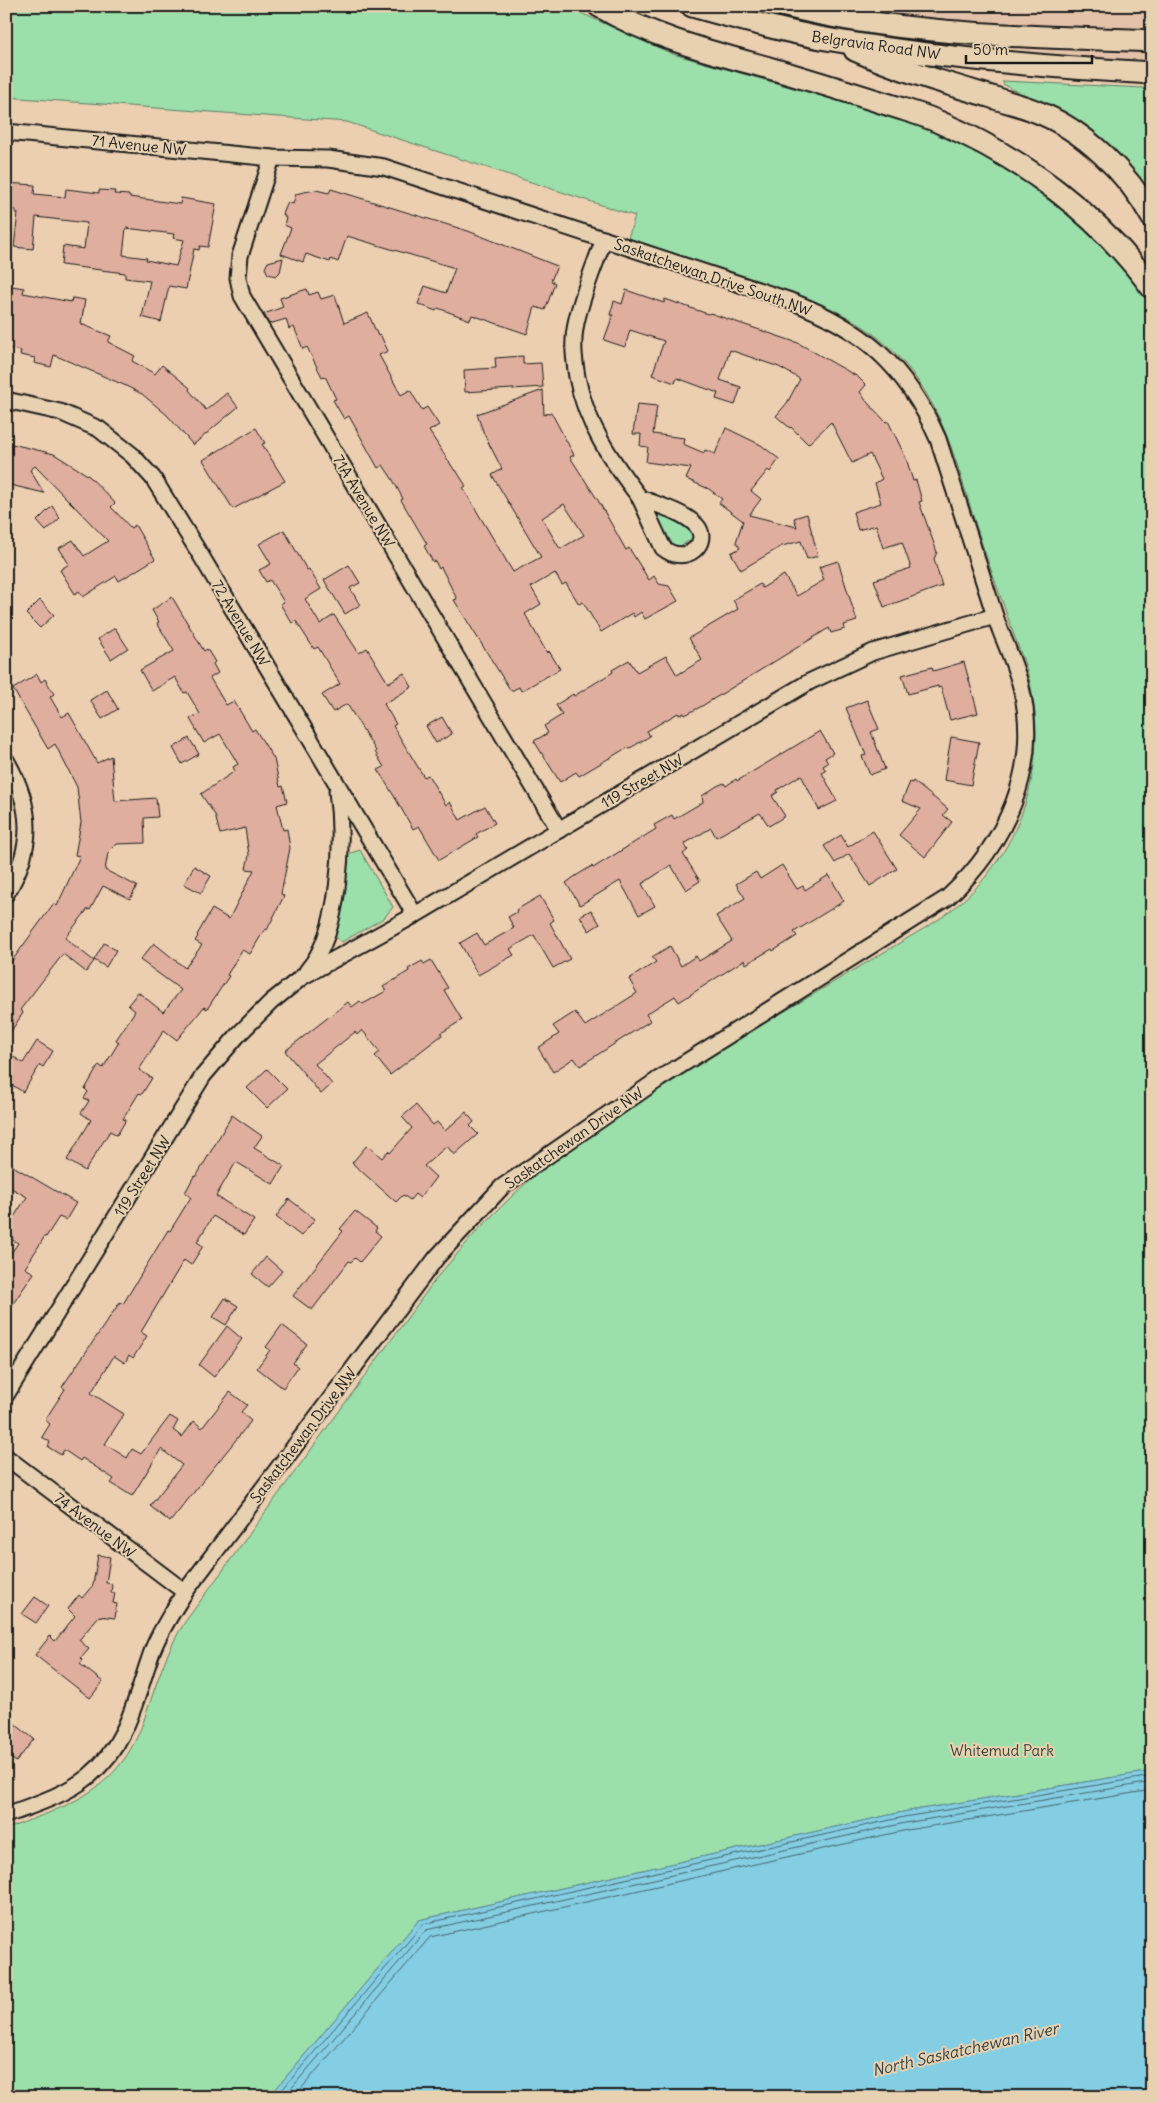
<svg xmlns="http://www.w3.org/2000/svg" width="1158" height="2103" font-family="Delius,sans-serif">
<style>
.built{fill:#e4c2a9}
.green{fill:#9bdfaa;stroke:#5c7e63}
.water{fill:#84cee4;stroke:#5a8794}
.lines{fill:none;stroke-linecap:round;stroke-linejoin:round}
.shore{stroke:#46636c;stroke-width:1}
.building{fill:#dfae9f;stroke:#1c1c1c;fill-rule:evenodd}
.minor-casing{stroke:#1c1c1c;stroke-width:19}
.secondary-casing{stroke:#1c1c1c;stroke-width:25}
.minor{stroke:#e7d1b0;stroke-width:15}
.secondary{stroke:#e7d1b0;stroke-width:21}
.labels{text-anchor:middle;dominant-baseline:central;stroke-width:4;stroke-linejoin:round;paint-order:stroke}
.street-label{font-size:15px;fill:#1c1c1c;stroke:#e7d1b0}
.park-label{font-size:15px;fill:#354338;stroke:#e7d1b0}
.water-label{font-size:16px;font-style:italic;fill:#314044;stroke:#e7d1b0}
</style>
<rect width="100%" height="100%" fill="#eccfb1"/>
<filter id="ink" filterUnits="userSpaceOnUse"><feTurbulence type="fractalNoise" baseFrequency=".02" numOctaves="2"/><feDisplacementMap in="SourceGraphic" scale="10" xChannelSelector="R" yChannelSelector="G"/><feConvolveMatrix kernelMatrix="1 2 1 2 8 2 1 2 1" color-interpolation-filters="sRGB"/></filter>
<g filter="url(#ink)">
<path class="built" d="M761 6H1152V60L1114 59 896 37Z"/>
<g class="green">
<path d="M6 6H565L673 54 889 115 934 132 985 155 1032 183 1075 216 1152 298V1771L903 1812 419 1920 269 2097H6V1829C70 1805 119 1791 144 1720 156 1686 165 1652 185 1622L438 1276 477 1231 512 1196 545 1166 634 1101 933 923C1010 875 1049 783 1032 693 1029 673 1021 654 1014 635 1003 603 991 571 980 538 956 465 944 394 882 341 844 308 794 293 748 278 708 265 668 251 628 238L635 216 347 122 6 97Z"/>
<path d="M1003 81 1144 88 1148 93 1147 108 1152 135V203L1065 116 1003 84Z"/>
<path d="M659 515 686 523 691 527 694 536 691 540 678 547 674 546 657 519Z"/>
<path d="M360 850 393 907 384 918 342 942 336 938 344 897 348 854Z"/>
</g>
<path class="water" d="M1152 1771V2097H269L419 1920 903 1812Z"/>
<g class="lines">
<g class="shore">
<path d="M276 2097 423 1924 904 1817 1152 1776"/>
<path d="M284 2097 426 1930 905 1823 1152 1782"/>
<path d="M294 2097 430 1937 907 1830 1152 1790"/>
</g>
</g>
<g class="building">
<path d="M6 183 35 185 34 194 65 197 66 189 99 193V190L115 191 114 194 129 195V197L180 204 181 198 216 204 208 247 200 246 199 250 194 249 186 289 169 286 161 322 142 317 150 281 125 278V273L61 265 63 246 84 249 87 223 36 217 33 249 14 247 18 213H16V210L6 209ZM126 228 174 234 173 238 184 240 176 266 146 260 147 258 123 255Z"/>
<path d="M331 189 468 231 557 266 551 281 555 283 545 310 535 307 527 334 472 315 470 320 438 308 436 311 418 304 425 286 446 293 455 268 347 236 338 262 331 259 330 262 306 254 303 262 281 254 291 228 284 225 286 218 283 214 288 202 293 204 296 194 304 192 316 190 329 193Z"/>
<path d="M283 258 280 272 276 276 268 274 265 268 268 262Z"/>
<path d="M6 285 24 288 23 293 71 302 72 298 85 300 81 324 111 336 108 342 135 356 132 361 155 374 162 365 190 388 189 390 206 410 227 393 238 407 193 445 167 415 142 394 124 385 54 355 51 367 34 363 35 358 20 355 21 351 6 348Z"/>
<path d="M307 289 309 295 318 292 321 299 335 295 344 323 368 313 378 336 380 334 388 351 379 355 401 395 410 390 422 410 427 407 439 425 429 431 455 471 456 470 466 486 463 488 513 572 541 557 492 475 502 469 484 434 477 414 543 390 544 415 551 412 574 455 570 457 599 502 626 550 629 548 649 580 654 576 659 584 669 586 678 601 645 619 641 612 634 617 632 613 601 632 583 602 579 604 566 583 562 585 555 573 531 587 541 604 525 614 547 653 549 651 560 669 521 691 519 687 511 691 454 600 457 599 441 567 439 569 435 561 433 562 424 546 427 544 401 500 403 499 393 480 383 465 378 468 349 416 344 419 333 400 336 399 325 376 322 377 307 347 303 349 294 327 289 329 286 319 269 324 264 314 283 307 280 298ZM564 504 584 535 560 549 542 518Z"/>
<path d="M626 290 664 303 665 299 705 313 709 314 710 313 798 343 858 377 866 385 860 392 867 402 886 422 888 421 906 458 913 481 916 480 922 501 919 502 937 552 934 559 942 586 884 607 874 580 911 568 902 542 883 548 876 525 858 530 853 512 881 503 875 483 882 479 870 454 852 463 831 422 808 444 791 427 790 428 776 416 787 403 800 379 779 367 730 350 720 380 741 387 735 405 716 399 718 393 677 378 675 383 652 375 664 341 630 330 625 347 604 340 613 315H610L614 301 622 304Z"/>
<path d="M523 356V364L541 363 543 387 465 392 464 370 496 368 495 358Z"/>
<path d="M637 404 657 406 653 434 684 438 683 444 704 453 705 450 715 454 726 428 761 445 779 459 770 472 768 470 751 491 761 499 749 515 797 527 794 518 807 514 818 556 807 559 801 541 782 546 741 570 731 553 740 548 736 542 743 521 719 503 722 499 709 489 686 479 691 468 646 462 648 447 640 446 641 434H633Z"/>
<path d="M256 428 265 443 262 444 285 481 233 509 203 460Z"/>
<path d="M12 444 54 454 89 476 115 503 111 507 131 528 135 525 155 559 119 581 116 576 83 597 79 591 75 594 60 570 69 564 59 548 73 540 84 556 108 541 35 466 30 470 44 493 6 484V470Z"/>
<path d="M52 506 60 518 46 531 37 521Z"/>
<path d="M284 530 307 570 309 569 321 589 305 599 320 624 334 615 359 653 367 648 388 683 404 673 412 687 384 704 396 724 393 726 424 777 428 775 446 805 450 802 460 820 485 806 495 823 476 834 478 837 439 860 419 826 413 829 394 796 378 770 384 767 375 752 376 751 347 704 333 712 322 695 340 684 318 647 314 649 296 621 292 623 280 604 284 602 270 580 266 582 259 570 271 564 259 544Z"/>
<path d="M838 561 857 621 844 625 845 629 831 633 829 628 702 706 685 715 684 713 679 715 678 713 647 731 650 736 632 747 623 750 579 776 576 772 560 782 534 741 548 733 544 726 562 715 556 705 573 694 574 696 613 672 612 670 629 660 637 672 666 656 677 675 702 660 689 638 738 609 733 600 760 584 762 588 784 575 797 596 824 580 819 567Z"/>
<path d="M349 565 360 583 350 588 360 605 345 614 324 580Z"/>
<path d="M172 597 204 651 207 649 215 662 213 664 218 673 210 678 226 705 234 701 252 731 255 729 274 759 280 787 283 786 287 802 277 805 283 830 287 829 290 848 281 894 284 896 267 930 265 929 250 954 242 950 227 975 229 976 207 1009 204 1007 177 1040 164 1030 139 1070 152 1078 142 1094 139 1093 123 1119 126 1120 117 1135 110 1131 85 1171 67 1160 91 1120 81 1113 89 1101 84 1098 88 1092 85 1089 99 1065 103 1068 119 1042 116 1040 135 1011 128 1005 138 992 163 1012 181 990 140 960 154 943 185 968 202 945 195 941 198 936 197 935 212 909 229 919 254 870 246 869 249 855 245 828 220 834 215 815 201 794 235 771 233 767 238 764 220 734 204 743 190 719 200 714 187 692 184 693 175 677 152 691 140 670 174 651 157 623 159 622 152 610Z"/>
<path d="M40 600 54 615 40 628 26 614Z"/>
<path d="M115 628 128 648 111 659 98 639Z"/>
<path d="M964 662 978 713 950 720 941 687 938 688V686L908 694 902 675 932 667 933 671Z"/>
<path d="M37 674 41 682 45 679 54 694 50 697 62 717 69 713 97 763 111 756 115 801 156 798 158 817 144 818 145 843 117 844 108 853 105 870 137 886 130 899 103 886 90 910 88 909 65 938 94 961 86 972 63 954 20 1010 23 1013 6 1039V969L54 903 57 906 80 856 75 855 81 823 77 787 55 744 48 749 13 689Z"/>
<path d="M107 690 118 709 102 719 90 700Z"/>
<path d="M867 700 879 729 871 732 885 769 870 775 862 756 866 755 846 708Z"/>
<path d="M442 717 452 734 436 743 426 726Z"/>
<path d="M820 731 833 753 825 758 828 763 823 766 826 771 822 773 837 801 819 810 801 775 777 790 778 792 772 796 785 816 769 826 760 813 716 837 711 828 684 844 688 850 683 854 700 881 686 890 671 865 642 884 655 906 639 915 620 881 580 905 566 883 574 877 592 866 593 868 656 829 654 825 672 815 674 819 703 802 702 796 717 786 724 783 726 786 736 779 737 781Z"/>
<path d="M951 737 979 742 971 785 944 780Z"/>
<path d="M189 738 199 754 182 764 173 748Z"/>
<path d="M913 781 948 809 943 815 952 822 925 857 899 835 921 809 902 801 910 782 912 783Z"/>
<path d="M873 831 897 869 870 886 849 854 835 863 824 846 841 835 848 847Z"/>
<path d="M782 865 797 889 803 886 805 890 829 875 844 901 794 932 797 936 773 951 772 949 746 964 744 960 679 1002 675 996 646 1014 650 1021 580 1066 574 1058 553 1072 538 1048 559 1034 553 1026 575 1012 585 1026 637 993 629 979 656 962 652 957 670 946 681 966 696 956 699 961 732 941 716 916 745 898 736 884 756 872 760 879Z"/>
<path d="M194 866 211 876 201 893 184 884Z"/>
<path d="M540 896 554 920 550 923 570 959 553 968 534 935 510 949 514 955 478 975 460 943 477 933 484 945 514 928 508 917 517 912 516 910Z"/>
<path d="M591 910 600 924 589 931 580 916Z"/>
<path d="M104 943 116 950 106 967 94 960Z"/>
<path d="M431 960 448 988 444 990 462 1020 441 1033 442 1035 390 1075 375 1056 380 1052 362 1030 357 1035 355 1032 315 1064 332 1084 321 1094 285 1051 348 1002 352 1007 360 1001 363 1004 386 991 383 987 409 971 408 969 422 961 424 964Z"/>
<path d="M37 1041 53 1051 43 1067 40 1065 23 1092 6 1081V1052L23 1063Z"/>
<path d="M267 1069 287 1089 267 1108 247 1088Z"/>
<path d="M416 1105 433 1125 437 1122 445 1131 466 1112 474 1122 470 1126 478 1134 454 1155 447 1146 424 1166 436 1177 420 1198 415 1194 410 1200 403 1195 396 1202 352 1163 367 1145 382 1158 388 1151 390 1153 412 1128 402 1117Z"/>
<path d="M232 1115 262 1136 254 1148 284 1166 273 1184 236 1162 216 1196 254 1220 244 1235 213 1216 197 1242 203 1246 191 1265 184 1260 141 1332 147 1336 133 1358 129 1355 125 1363 114 1356 91 1393 124 1414 105 1444 127 1458 132 1449 141 1454 170 1416 178 1421 173 1430 182 1437 194 1421 202 1428 230 1392 247 1405 241 1412 251 1421 170 1522 150 1506 182 1465 161 1449 132 1496 111 1483 114 1479 82 1458 80 1461 64 1450 61 1455 48 1447 50 1442 42 1437 50 1424 45 1420 65 1389 62 1387 120 1302 123 1304 168 1230 170 1231 191 1197 185 1193 187 1189 194 1176 196 1177Z"/>
<path d="M6 1162 76 1203 66 1220 59 1217 46 1237 45 1236 25 1268 34 1273 6 1314V1261L18 1243 6 1236V1229L27 1197 6 1185Z"/>
<path d="M289 1199 315 1219 301 1236 276 1217Z"/>
<path d="M355 1211 377 1228 375 1231 381 1236 360 1262 355 1258 351 1262 349 1261 312 1310 293 1296 343 1231 340 1229Z"/>
<path d="M266 1257 282 1271 268 1287 252 1274Z"/>
<path d="M225 1298 238 1306 226 1325 213 1317Z"/>
<path d="M282 1325 307 1344 293 1363 298 1367 283 1388 257 1368 270 1350 266 1347Z"/>
<path d="M227 1326 242 1339 214 1377 199 1365Z"/>
<path d="M98 1555 110 1557 106 1583 112 1584 111 1593H115L113 1603 117 1604 115 1618 99 1616 79 1640 89 1649 81 1658 83 1660 80 1664 103 1682 90 1698 35 1655 50 1636 55 1641 75 1616 68 1609 79 1595 82 1598 93 1585Z"/>
<path d="M35 1597 48 1606 36 1623 22 1614Z"/>
<path d="M6 1717 34 1739 16 1762 6 1754Z"/>
</g>
<g class="lines">
<defs>
<g id="minor">
<path d="M6 132 272 158 328 159 384 167 788 300C863 328 906 366 938 439 957 498 976 557 995 616 1003 639 1015 663 1021 687 1041 768 1006 844 947 898L659 1079 502 1187 437 1257 185 1592C173 1611 161 1629 153 1649 136 1695 129 1743 89 1776 66 1795 34 1805 6 1815"/>
<path d="M272 158 240 256 238 278 242 296 559 830"/>
<path d="M604 239C594 267 582 295 576 323 572 342 574 358 577 377 586 424 611 460 640 498"/>
<path d="M6 400 60 412 99 429 132 455 153 478 200 554 415 915"/>
<path d="M640 498C657 505 682 511 696 525 712 542 686 567 663 548Z"/>
<path d="M6 760C33 807 35 847 6 894"/>
<path d="M307 971C341 932 344 841 337 791"/>
<path d="M6 1395 203 1076 238 1035 271 1002 302 977 415 915 809 682 873 652 995 616"/>
<path d="M6 1457 185 1592"/>
</g>
<g id="secondary">
<path d="M599 6C651 37 711 52 769 68 811 80 852 93 893 106 908 111 924 115 939 122 1023 158 1098 214 1152 288"/>
<path d="M692 6C738 19 785 32 832 40 937 58 1045 67 1152 73"/>
<path d="M786 6C905 36 1030 36 1152 41"/>
<path d="M855 50C899 70 945 83 992 97 1006 102 1021 105 1035 111 1083 129 1128 173 1152 217"/>
</g>
</defs>
<use href="#minor" class="minor-casing"/>
<use href="#secondary" class="secondary-casing"/>
<use href="#minor" class="minor"/>
<use href="#secondary" class="secondary"/>
</g>
</g>
<g class="labels">
<g class="street-label">
<text transform="translate(876 45) rotate(8)">Belgravia Road NW</text>
<text transform="translate(139 145) rotate(6)">71 Avenue NW</text>
<text transform="translate(713 277) rotate(19)">Saskatchewan Drive South NW</text>
<text transform="translate(364 501) rotate(59)">71A Avenue NW</text>
<text transform="translate(241 623) rotate(59)">72 Avenue NW</text>
<text transform="translate(642 781) rotate(-30)">119 Street NW</text>
<text transform="translate(574 1138) rotate(-35)">Saskatchewan Drive NW</text>
<text transform="translate(142 1176) rotate(-58)">119 Street NW</text>
<text transform="translate(303 1435) rotate(-53)">Saskatchewan Drive NW</text>
<text transform="translate(95 1525) rotate(37)">74 Avenue NW</text>
</g>
<g class="park-label">
<text x="1002" y="1750">Whitemud Park</text>
</g>
<g class="water-label">
<text transform="translate(965 2049) rotate(-13)">North Saskatchewan River</text>
</g>
</g>
<rect width="1158" height="2103" fill="none" stroke="#e7d1b0" stroke-width="25"/>
<rect x="12" y="12" width="1133" height="2078" fill="none" stroke="#1c1c1c" stroke-width="2" filter="url(#ink)"/>
<path d="M966 55v8h126v-8" fill="none" stroke="#1c1c1c" stroke-width="2.5"/>
<text x="973" y="55" font-size="15" fill="#1c1c1c" stroke="#e7d1b0" stroke-width="4" paint-order="stroke">50 m</text>
</svg>
